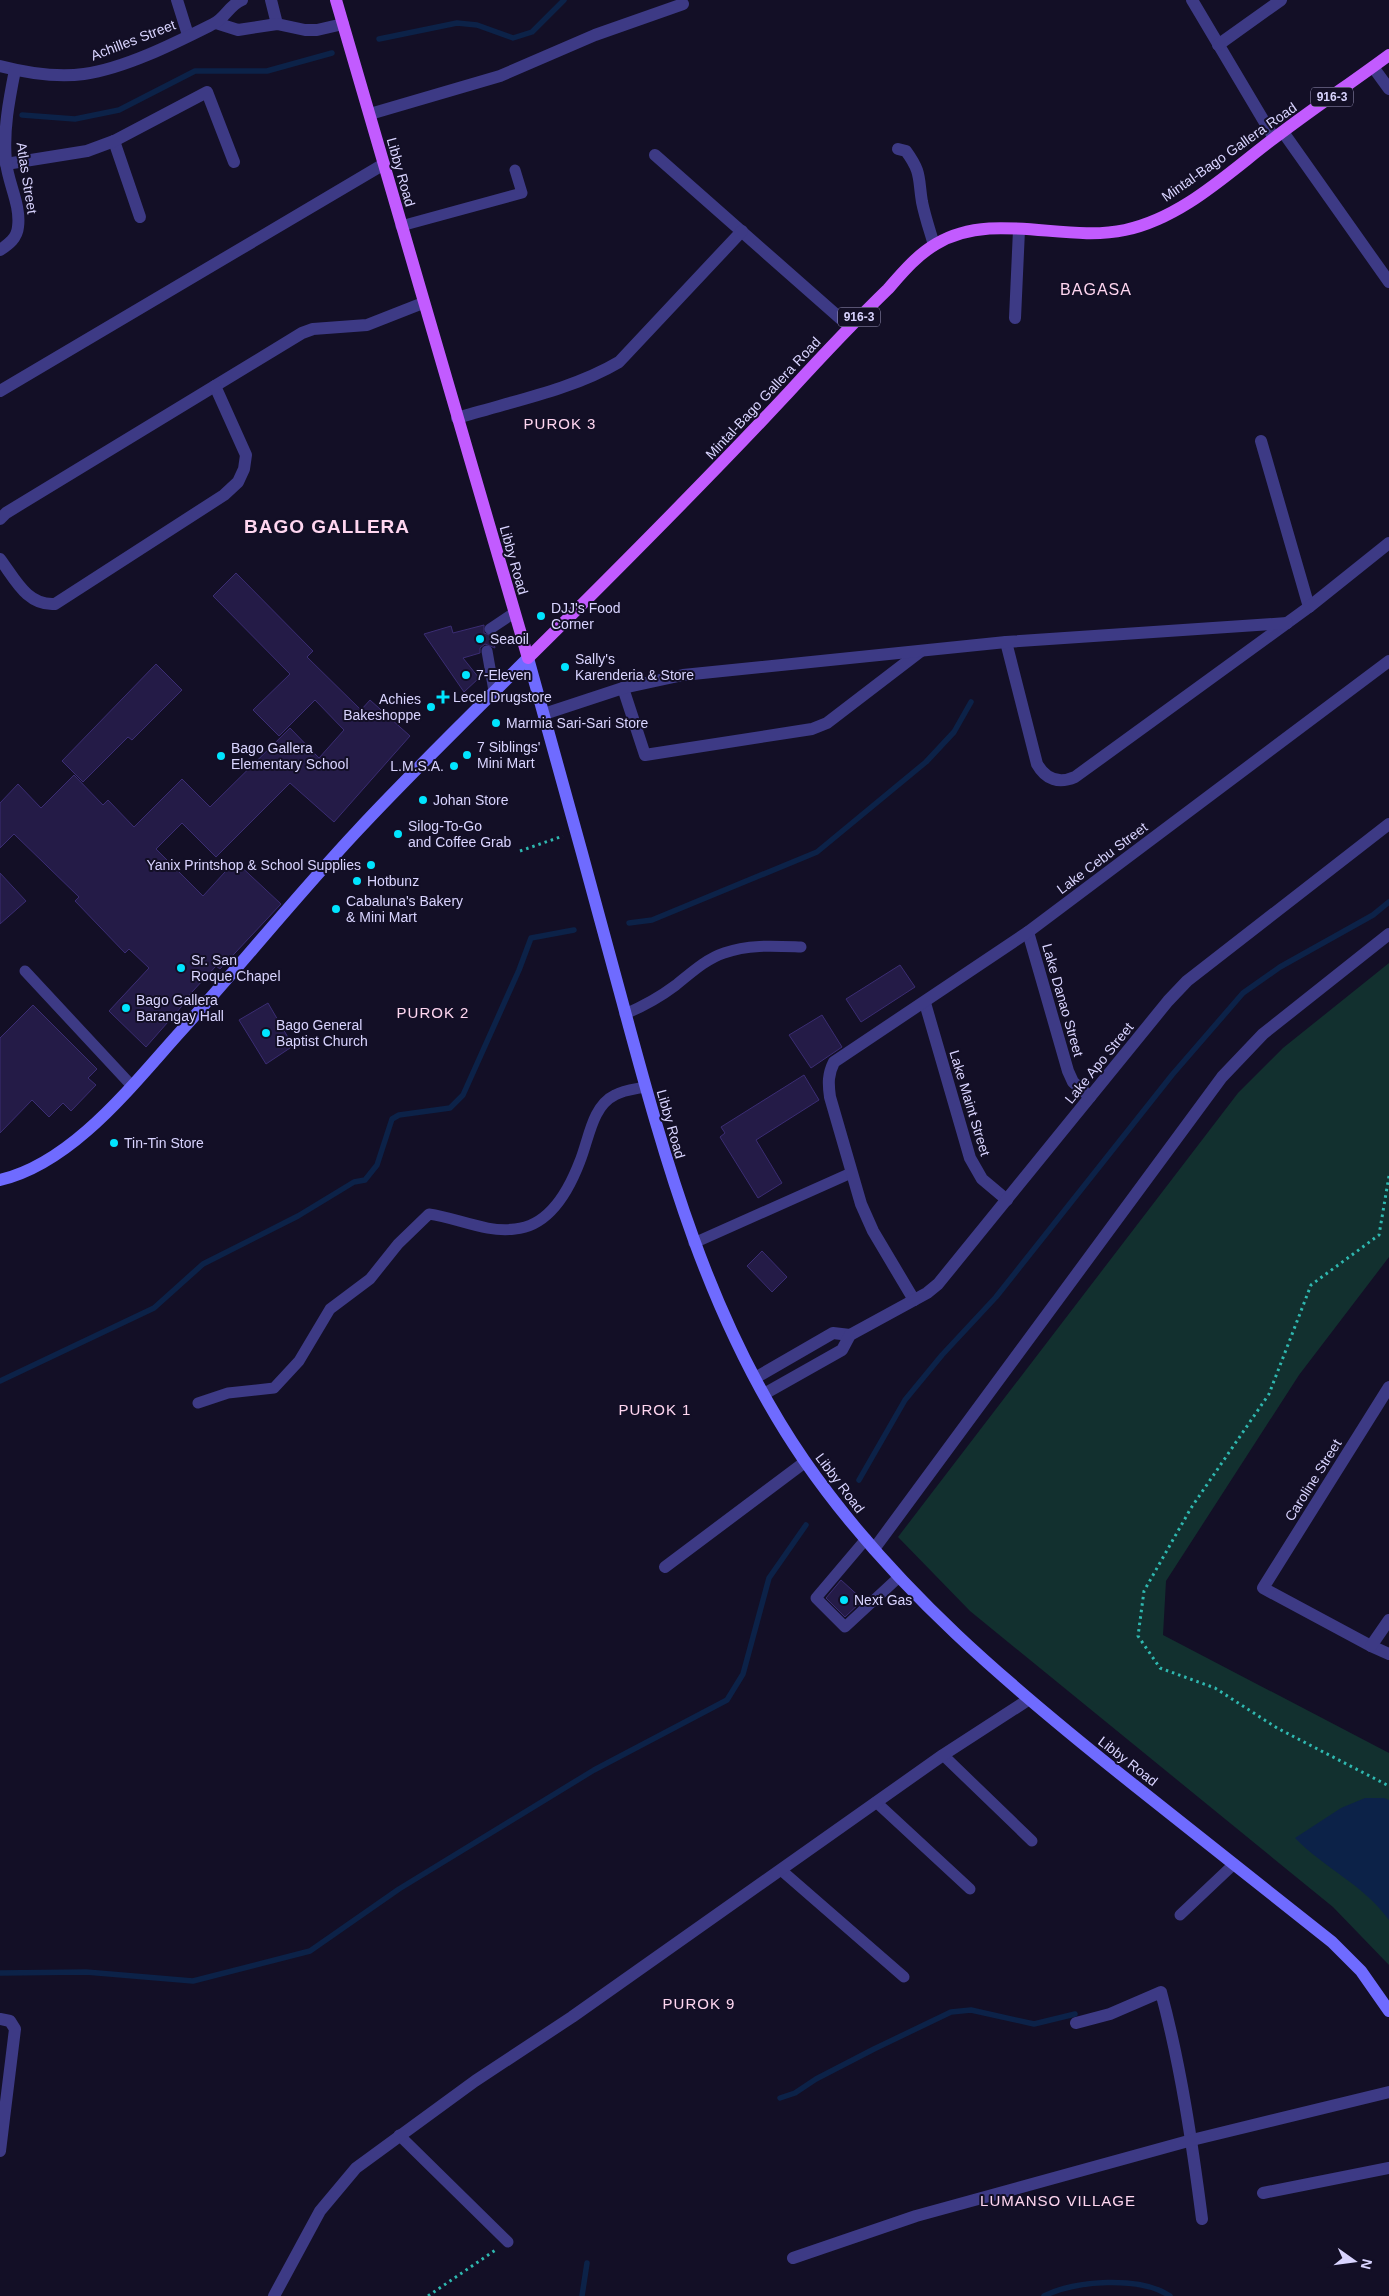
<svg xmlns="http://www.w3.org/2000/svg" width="1389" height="2296" font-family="Helvetica,sans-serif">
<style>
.green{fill:#12302f}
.water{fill:#0c2248}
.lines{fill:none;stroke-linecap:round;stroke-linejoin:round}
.stream{stroke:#0c2248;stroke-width:5.5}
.building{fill:#241b47;stroke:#3b2d73}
.path{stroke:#2fb8b0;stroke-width:3;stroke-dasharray:2.5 4;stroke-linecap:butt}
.lane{stroke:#3d3a85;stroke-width:11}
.street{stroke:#3d3a85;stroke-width:12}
.secondary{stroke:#6f6bff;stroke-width:12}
.primary{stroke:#c25bff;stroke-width:12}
.poi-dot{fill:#00e5ff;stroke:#130f26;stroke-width:2}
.labels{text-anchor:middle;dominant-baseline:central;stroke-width:4;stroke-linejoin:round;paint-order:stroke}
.shield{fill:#130f26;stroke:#9e99be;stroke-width:1}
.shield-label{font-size:12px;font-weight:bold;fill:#d9d4ff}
.street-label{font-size:14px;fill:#d9d4ff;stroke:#130f26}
.poi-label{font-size:14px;fill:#d9d4ff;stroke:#130f26;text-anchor:start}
.neighbourhood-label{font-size:15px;letter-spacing:1px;fill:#ffd6f0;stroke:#130f26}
.quarter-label{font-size:16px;letter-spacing:1px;fill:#ffd6f0;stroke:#130f26}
.district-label{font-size:19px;font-weight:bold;letter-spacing:1px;fill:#ffd6f0;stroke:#130f26}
</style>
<rect width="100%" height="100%" fill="#130f26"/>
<path class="green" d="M1389 963V1257L1299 1375 1166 1581 1163 1635 1389 1753V1965L1333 1907 970 1611 898 1537 1238 1093 1283 1048Z"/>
<path class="water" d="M1365 1798H1384L1389 1800V1920C1364 1885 1324 1868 1295 1838L1341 1808Z"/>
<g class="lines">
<g class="stream">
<path d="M379 39 457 23 477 25 513 38 532 32 564 0"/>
<path d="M22 115 75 119 119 110 195 71H267L332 53"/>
<path d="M629 923 652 920 817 852 926 762 954 732 971 702"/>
<path d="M0 1381 154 1308 203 1264 298 1216 354 1182 365 1180 377 1165 392 1119 399 1115 450 1108 463 1095 519 970 531 938 574 930"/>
<path d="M859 1480 905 1400 942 1355 996 1297 1172 1075 1243 993 1280 967 1373 915 1389 902"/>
<path d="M0 1973 86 1972 193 1981 310 1951 399 1889 594 1770 727 1700 743 1674 769 1578 806 1525"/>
<path d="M780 2098 795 2093 816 2079 874 2049 951 2012 971 2010 1034 2024 1075 2014"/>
<path d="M582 2296 587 2263"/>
<path d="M1044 2296C1074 2280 1141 2276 1170 2296"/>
</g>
</g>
<g class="building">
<path d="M236 573 313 651 307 657 361 710 370 700 410 736 334 822 290 783 216 857 182 823 156 849 203 896 235 861 281 904 220 969 216 966 180 1005 182 1006 146 1047 109 1011 149 968 129 949 125 953 75 901 79 897 14 834 0 848V803L18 784 41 808 74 775 103 805 108 800 134 827 182 779 210 807 290 728 319 758 344 730 315 700 279 736 253 710 290 674 213 596Z"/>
<path d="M484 625V633L492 636 495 648 485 644 480 648V653L463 658 479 678 464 692 424 634 451 626 453 633Z"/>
<path d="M156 664 182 690 132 740 128 737 83 782 62 761Z"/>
<path d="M0 873 26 901 0 924Z"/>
<path d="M900 965 915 987 861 1022 846 999Z"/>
<path d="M268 1003 293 1046 266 1064 239 1020Z"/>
<path d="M33 1005 97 1069 88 1078 96 1085 71 1111 63 1103 49 1117 32 1100 0 1133V1038Z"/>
<path d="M822 1015 842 1047 811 1068 789 1035Z"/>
<path d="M804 1075 819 1100 756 1140 782 1183 758 1198 720 1137 725 1133 721 1127Z"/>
<path d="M762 1251 787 1277 772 1292 747 1266Z"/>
<path d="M841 1580 863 1600 845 1617 826 1598Z"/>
</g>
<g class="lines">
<g class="path">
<path d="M520 851 563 836"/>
<path d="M1389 1176 1379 1235 1311 1285 1269 1394 1191 1508 1144 1591 1138 1636 1160 1668 1215 1688 1277 1728 1389 1786"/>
<path d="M428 2296 497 2249"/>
</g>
<g class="lane">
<path d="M401 226 522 193 515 170"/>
<path d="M490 629 514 613"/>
<path d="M487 651 494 691"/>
<path d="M25 971 132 1086"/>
<path d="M625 1014C644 1006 660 997 676 985 691 973 706 959 724 953 749 944 776 946 801 947"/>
<path d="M694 1243 851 1173"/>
<path d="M198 1403 228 1393 274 1388 299 1361 330 1309 370 1279 398 1244 429 1214C458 1218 486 1233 515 1229 549 1226 569 1190 580 1161 589 1139 592 1106 615 1095 624 1090 636 1089 645 1087"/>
<path d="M866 1539 816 1598 845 1627 899 1577"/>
<path d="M943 1755 1032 1841"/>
<path d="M876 1802 970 1889"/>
<path d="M781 1870 904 1977"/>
<path d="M1180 1915 1234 1864"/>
<path d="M399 2135 508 2242"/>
</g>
<g class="street">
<path d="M177 0 188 35"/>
<path d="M271 0 277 24"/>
<path d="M1192 0 1274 138"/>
<path d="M216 23 238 30 277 24 305 30H317L343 24"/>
<path d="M1218 45 1281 0"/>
<path d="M0 66C27 73 55 78 84 74 126 68 175 43 213 24 225 19 229 5 242 0"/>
<path d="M1373 67 1389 89"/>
<path d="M370 114 500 76 595 35 683 4"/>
<path d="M1283 132 1389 282"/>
<path d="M114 141 140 217"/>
<path d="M898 149 906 151C922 173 918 178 922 202 925 217 930 231 934 245"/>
<path d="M655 155 850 327"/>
<path d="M6 164 87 151 114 141 207 92 234 162"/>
<path d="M0 250C9 244 17 238 18 227 21 205 8 183 6 162 3 131 9 100 15 70"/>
<path d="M1015 318 1019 230"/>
<path d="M0 391 384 164"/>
<path d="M457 418C509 402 572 390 619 362L742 231"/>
<path d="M1261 441 1309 607"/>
<path d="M0 519 6 513 302 333 313 329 367 325 423 303"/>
<path d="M0 559C15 579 27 606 55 604L224 495 238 482 244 469 246 455 215 386"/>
<path d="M1006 642 1037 764C1046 780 1059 784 1075 777L1309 607 1389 543"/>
<path d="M623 688 645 755 812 729 827 723 921 651"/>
<path d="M544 714 623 688 683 675 1006 642 1287 623"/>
<path d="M1028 932 1068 1071 1073 1082 1090 1097"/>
<path d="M925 1003 970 1158 982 1179 1007 1200"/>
<path d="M914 1300 873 1231 861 1204 830 1097C828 1083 828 1074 834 1062L1028 932 1389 661"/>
<path d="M755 1378 833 1333 850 1335"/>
<path d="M1389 1387 1263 1588 1371 1646 1389 1654"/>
<path d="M764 1394 842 1350 850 1335 927 1293 938 1284 1168 1001 1187 981 1389 824"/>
<path d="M874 1549 1222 1077 1263 1034 1389 934"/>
<path d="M665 1567 805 1462"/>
<path d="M1371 1646 1389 1620"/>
<path d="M0 2019 10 2021 15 2029 0 2151"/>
<path d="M1076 2023 1110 2014 1161 1992C1181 2067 1192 2142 1202 2219"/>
<path d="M1263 2193 1389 2168"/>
<path d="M793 2258 916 2216 1192 2140 1389 2092"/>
<path d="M274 2296 320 2211 356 2168 475 2081 572 2017 943 1755 1028 1700"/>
</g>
<path class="secondary" d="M0 1180C73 1163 133 1084 181 1031 241 965 297 895 358 830 413 771 471 715 528 658 559 770 590 881 620 993 664 1156 707 1319 804 1460 893 1589 1012 1688 1134 1785 1200 1837 1266 1890 1332 1942L1361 1971 1389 2011"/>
<path class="primary" d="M336 0 528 658C616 571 704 483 789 392 821 357 854 322 888 289 902 273 917 255 936 244 992 210 1064 243 1125 230 1182 218 1228 173 1273 139 1311 110 1351 83 1389 55"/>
</g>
<g class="poi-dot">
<circle cx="541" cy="616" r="5"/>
<circle cx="480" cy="639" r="5"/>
<circle cx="565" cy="667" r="5"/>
<circle cx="466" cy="675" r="5"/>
<path d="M440.5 689.5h5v5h5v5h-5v5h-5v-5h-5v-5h5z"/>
<circle cx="431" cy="707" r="5"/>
<circle cx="496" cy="723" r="5"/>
<circle cx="467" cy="755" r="5"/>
<circle cx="221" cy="756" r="5"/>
<circle cx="454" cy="766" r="5"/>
<circle cx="423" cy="800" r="5"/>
<circle cx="398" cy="834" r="5"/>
<circle cx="371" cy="865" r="5"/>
<circle cx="357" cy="881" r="5"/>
<circle cx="336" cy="909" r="5"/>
<circle cx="181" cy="968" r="5"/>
<circle cx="126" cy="1008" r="5"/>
<circle cx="266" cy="1033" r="5"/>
<circle cx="114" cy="1143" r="5"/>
<circle cx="844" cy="1600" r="5"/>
</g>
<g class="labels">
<g class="shield">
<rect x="1311" y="87.5" width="42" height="19" rx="4"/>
<rect x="838" y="307.5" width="42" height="19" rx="4"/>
</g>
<g class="shield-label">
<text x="1332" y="97">916-3</text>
<text x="859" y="317">916-3</text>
</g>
<g class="street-label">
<text transform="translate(133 40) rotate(-21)">Achilles Street</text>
<text transform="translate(1229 152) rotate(-35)">Mintal-Bago Gallera Road</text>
<text transform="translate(401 172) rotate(74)">Libby Road</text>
<text transform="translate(27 178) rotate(81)">Atlas Street</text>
<text transform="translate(763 398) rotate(-47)">Mintal-Bago Gallera Road</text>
<text transform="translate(514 560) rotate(74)">Libby Road</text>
<text transform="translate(1102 858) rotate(-37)">Lake Cebu Street</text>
<text transform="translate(1063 1000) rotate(74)">Lake Danao Street</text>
<text transform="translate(1099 1063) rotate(-51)">Lake Apo Street</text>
<text transform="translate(970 1103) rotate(73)">Lake Maint Street</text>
<text transform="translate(671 1124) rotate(74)">Libby Road</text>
<text transform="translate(1313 1480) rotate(-58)">Caroline Street</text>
<text transform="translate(840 1483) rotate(53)">Libby Road</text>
<text transform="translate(1128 1761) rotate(38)">Libby Road</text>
</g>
<g class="poi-label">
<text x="551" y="608">DJJ's Food<tspan x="551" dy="16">Corner</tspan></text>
<text x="490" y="639">Seaoil</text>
<text x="575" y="659">Sally's<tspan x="575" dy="16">Karenderia &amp; Store</tspan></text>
<text x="476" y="675">7-Eleven</text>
<text x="453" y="697">Lecel Drugstore</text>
<text x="421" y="699" text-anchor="end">Achies<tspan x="421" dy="16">Bakeshoppe</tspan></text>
<text x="506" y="723">Marmia Sari-Sari Store</text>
<text x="477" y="747">7 Siblings'<tspan x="477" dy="16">Mini Mart</tspan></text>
<text x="231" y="748">Bago Gallera<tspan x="231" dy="16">Elementary School</tspan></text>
<text x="444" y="766" text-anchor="end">L.M.S.A.</text>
<text x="433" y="800">Johan Store</text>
<text x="408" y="826">Silog-To-Go<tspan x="408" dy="16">and Coffee Grab</tspan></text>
<text x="361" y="865" text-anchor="end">Yanix Printshop &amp; School Supplies</text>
<text x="367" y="881">Hotbunz</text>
<text x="346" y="901">Cabaluna's Bakery<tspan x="346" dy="16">&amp; Mini Mart</tspan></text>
<text x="191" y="960">Sr. San<tspan x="191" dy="16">Roque Chapel</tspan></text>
<text x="136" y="1000">Bago Gallera<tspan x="136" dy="16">Barangay Hall</tspan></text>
<text x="276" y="1025">Bago General<tspan x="276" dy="16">Baptist Church</tspan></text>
<text x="124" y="1143">Tin-Tin Store</text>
<text x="854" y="1600">Next Gas</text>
</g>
<g class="neighbourhood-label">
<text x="560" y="423">PUROK 3</text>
<text x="433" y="1012">PUROK 2</text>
<text x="655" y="1409">PUROK 1</text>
<text x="699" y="2003">PUROK 9</text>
<text x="1058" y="2200">LUMANSO VILLAGE</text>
</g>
<g class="quarter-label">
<text x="1096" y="289">BAGASA</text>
</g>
<g class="district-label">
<text x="327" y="526">BAGO GALLERA</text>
</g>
</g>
<g transform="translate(1354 2261) rotate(104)" stroke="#130f26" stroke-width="4" paint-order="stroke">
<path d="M0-4L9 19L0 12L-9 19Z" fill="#d9d4ff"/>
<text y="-8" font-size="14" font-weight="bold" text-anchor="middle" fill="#d9d4ff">N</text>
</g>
</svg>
